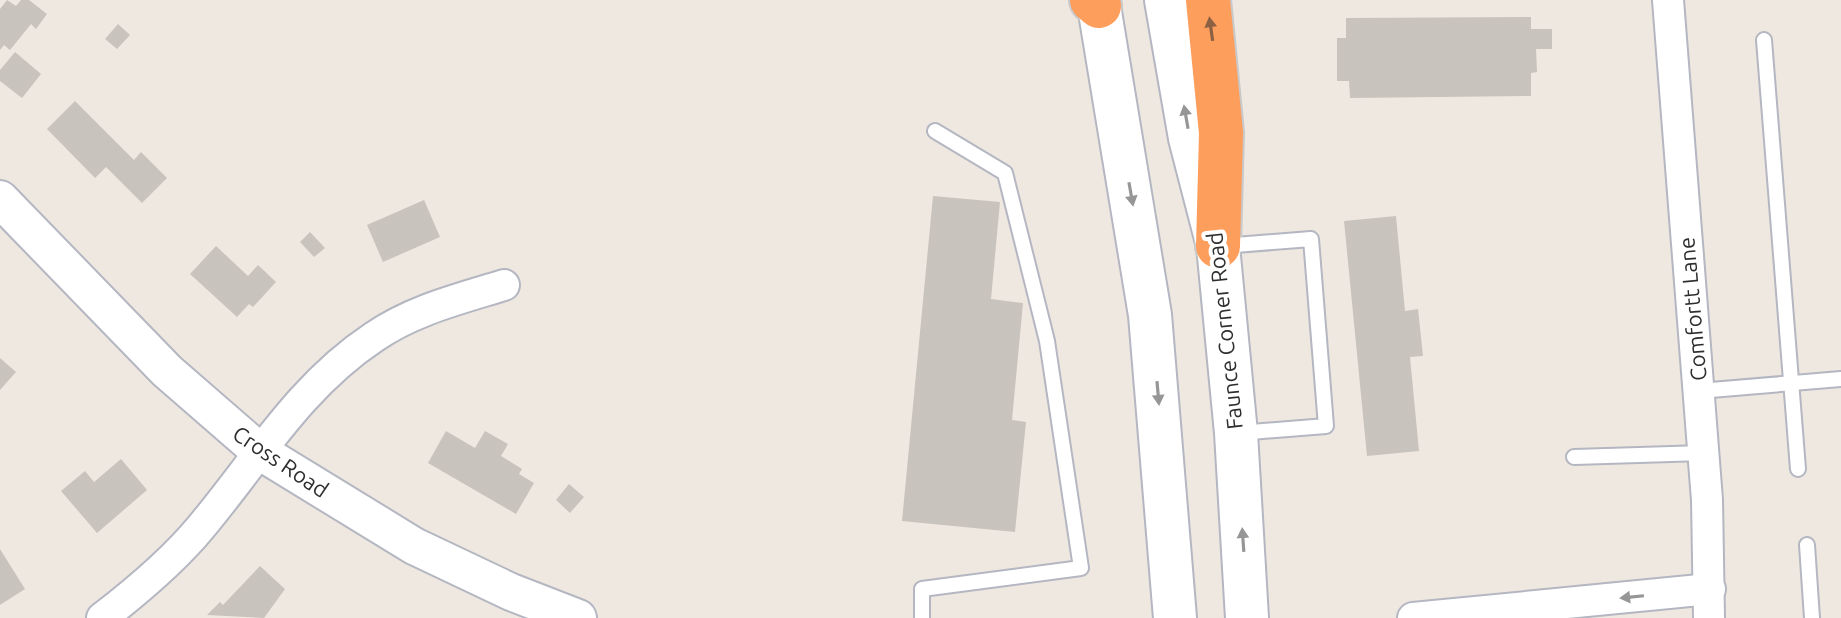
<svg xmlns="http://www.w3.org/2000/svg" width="1841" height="618" font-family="Ubuntu,sans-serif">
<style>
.building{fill:#c8c3bc}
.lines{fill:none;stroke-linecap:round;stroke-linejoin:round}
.service-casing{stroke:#b4b7c1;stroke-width:18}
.minor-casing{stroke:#b4b7c1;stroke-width:34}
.tertiary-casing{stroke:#b4b7c1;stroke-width:40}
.secondary-casing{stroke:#b4b7c1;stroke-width:46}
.motorway-casing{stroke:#c9c9c9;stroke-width:48}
.service{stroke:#fff;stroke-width:14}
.minor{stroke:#fff;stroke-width:30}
.tertiary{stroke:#fff;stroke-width:36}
.secondary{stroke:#fff;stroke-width:42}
.motorway{stroke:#fe9e5d;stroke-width:44}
.oneway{fill:#8c6043}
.oneway2{fill:#969696}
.labels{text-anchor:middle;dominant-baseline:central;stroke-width:8;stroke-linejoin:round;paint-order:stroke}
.street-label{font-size:22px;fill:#2e2e2e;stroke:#fff}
</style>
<rect width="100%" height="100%" fill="#efe8e1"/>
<g class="building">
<path d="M7 0 16 6 21 0H29L47 14 36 29 31 24 10 50 4 45 0 50V9Z"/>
<path d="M1531 17V29H1552V49H1536L1537 72 1531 73V96L1350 98 1349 81H1337V38H1346V18Z"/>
<path d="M118 24 130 35 117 49 105 39Z"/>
<path d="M15 52 41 74 22 98 0 81V70Z"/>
<path d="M75 101 134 160 141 152 167 178 142 203 106 167 95 178 47 129Z"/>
<path d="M933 196 1000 202 991 299 1023 303 1012 420 1026 422 1015 532 902 521Z"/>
<path d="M424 200 440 237 383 262 367 225Z"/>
<path d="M1396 216 1405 311 1418 309 1423 356 1410 357 1419 451 1367 456 1344 221Z"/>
<path d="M310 232 325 248 314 257 300 242Z"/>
<path d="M216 246 248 276 258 265 276 282 253 307 249 304 237 317 190 274Z"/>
<path d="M0 358 16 372 0 390Z"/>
<path d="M446 431 475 448 485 431 508 444 501 456 522 469 519 474 534 483 516 514 428 463Z"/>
<path d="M121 459 147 490 97 533 61 491 85 471 94 482Z"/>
<path d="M569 484 584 497 570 513 556 500Z"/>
<path d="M0 549 25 589 0 605Z"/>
<path d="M260 566 285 589 264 618 207 615 220 602 223 605Z"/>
</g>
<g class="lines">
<defs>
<g id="service">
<path d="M1764 40 1798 469"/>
<path d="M1223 246 1311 239 1326 426 1239 433"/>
<path d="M1699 391 1841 379"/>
<path d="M1574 457 1704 453"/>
<path d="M1807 545 1812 618"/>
<path d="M922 618V589L1081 568 1047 341 1005 173 935 131"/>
</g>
<g id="minor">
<path d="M1668 0 1707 500 1709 618"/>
<path d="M102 618C137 591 173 561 201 527 257 460 300 386 374 337 413 310 459 299 504 285"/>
<path d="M1413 618 1710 589"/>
</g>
<path id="tertiary" d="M0 199 167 371 259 451 414 546 511 592 578 618"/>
<g id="secondary">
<path d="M1098 0 1150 315 1175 618"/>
<path d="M1166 0 1190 138 1218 246 1236 433 1247 618"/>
</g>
<g id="motorway">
<path d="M1092 0 1099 6"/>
<path d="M1208 0 1221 133 1218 246"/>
</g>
</defs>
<use href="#service" class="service-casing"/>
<use href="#minor" class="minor-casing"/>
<use href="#tertiary" class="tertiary-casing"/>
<use href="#secondary" class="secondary-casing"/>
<use href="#motorway" class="motorway-casing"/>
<use href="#service" class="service"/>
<use href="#minor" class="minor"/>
<use href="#tertiary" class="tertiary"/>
<use href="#secondary" class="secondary"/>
<use href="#motorway" class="motorway"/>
</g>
<defs><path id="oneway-solid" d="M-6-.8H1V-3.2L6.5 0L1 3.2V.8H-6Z" transform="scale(2)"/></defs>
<use class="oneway" href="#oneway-solid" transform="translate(1211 29) rotate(-98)"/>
<g class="oneway2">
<use href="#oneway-solid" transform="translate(1186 117) rotate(-100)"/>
<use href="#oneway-solid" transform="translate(1131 194) rotate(80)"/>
<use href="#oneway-solid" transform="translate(1158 393) rotate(85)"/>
<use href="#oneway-solid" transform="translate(1243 540) rotate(-94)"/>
<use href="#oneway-solid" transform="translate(1632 597) rotate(174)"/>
</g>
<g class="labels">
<g class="street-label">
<text transform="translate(1692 309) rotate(-95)">Comfortt Lane</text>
<text transform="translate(1224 331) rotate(-96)">Faunce Corner Road</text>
<text transform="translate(281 461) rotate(34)">Cross Road</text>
</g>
</g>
</svg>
